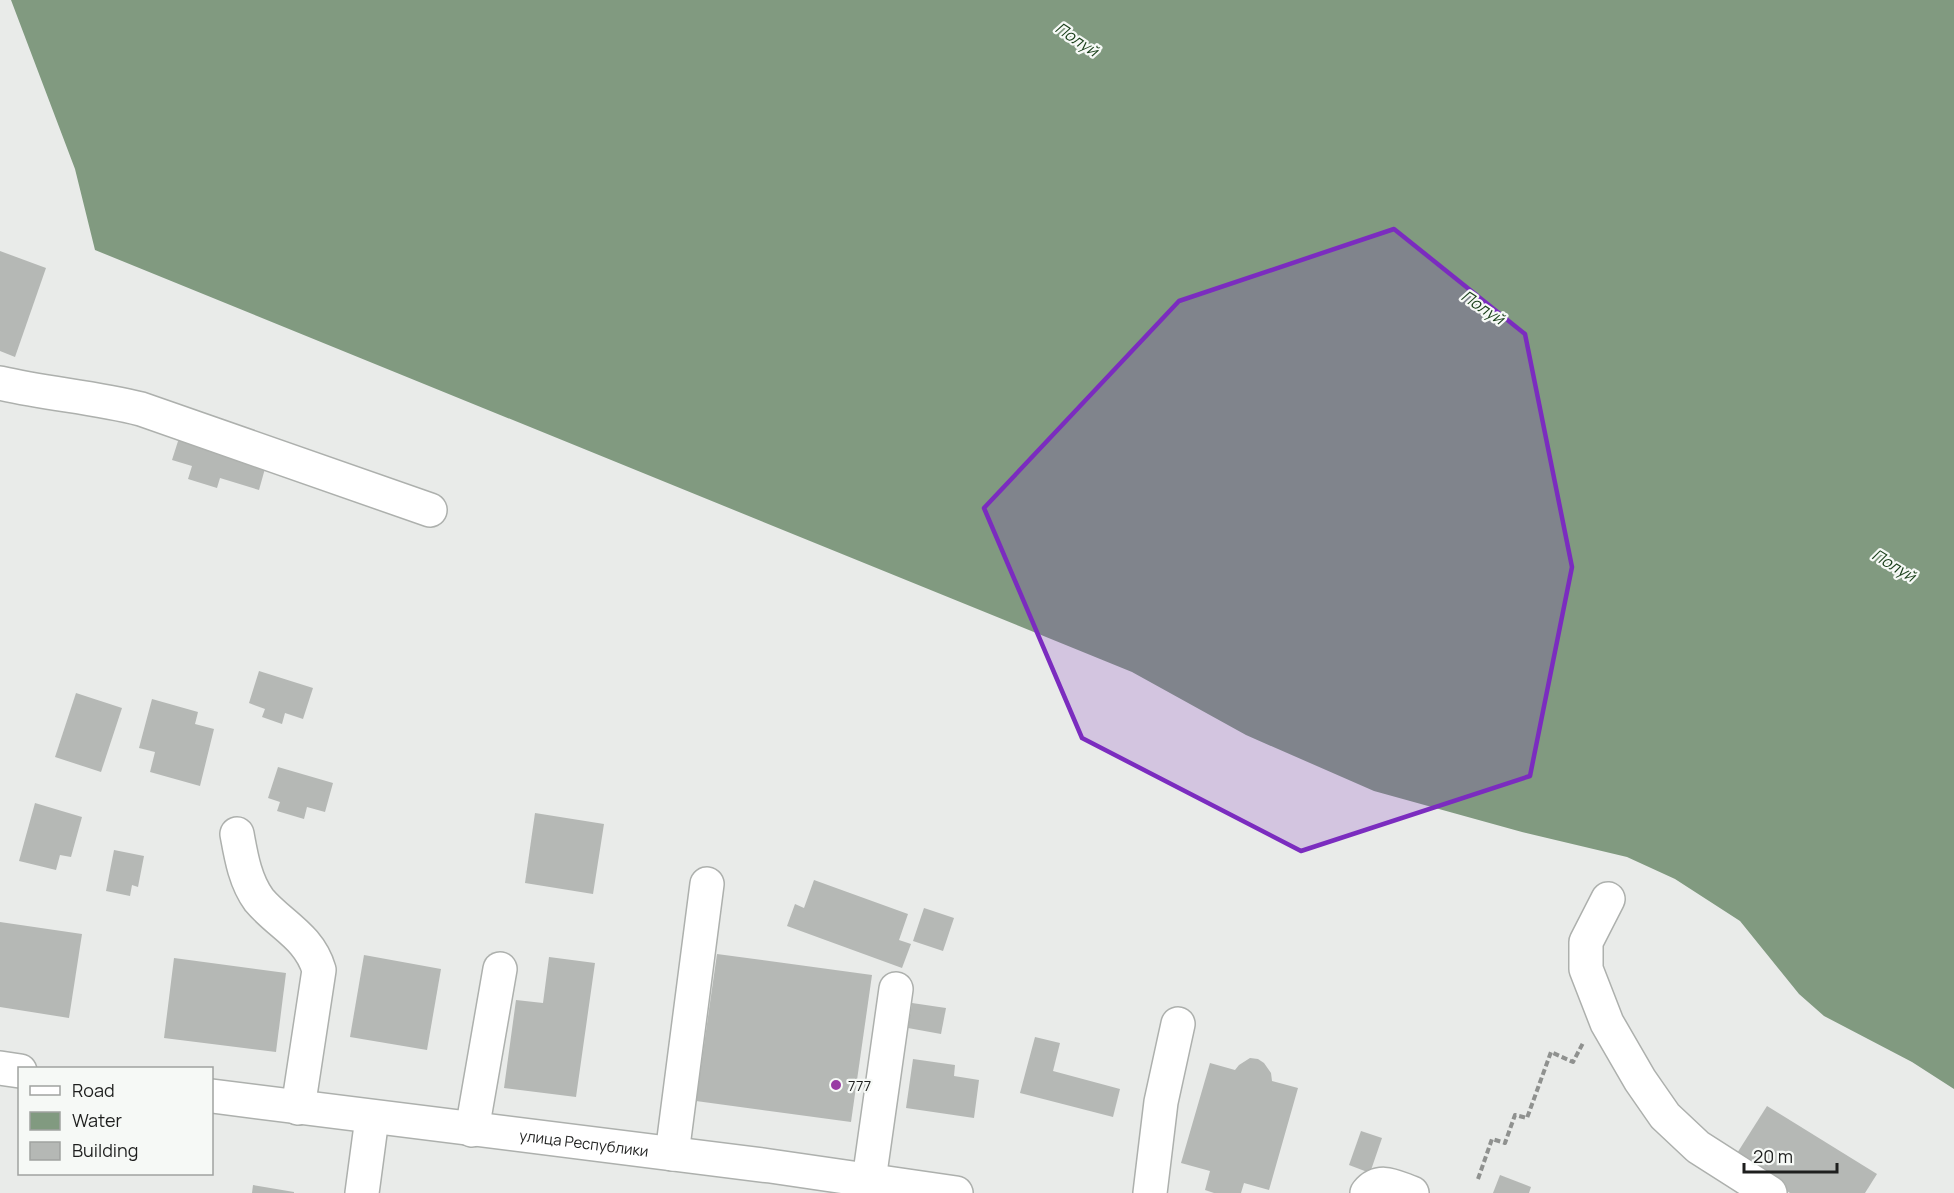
<svg xmlns="http://www.w3.org/2000/svg" width="1954" height="1193" font-family="Manrope,sans-serif">
<style>
.water{fill:#819a80}
.building{fill:#b5b8b5}
.lines{fill:none;stroke-linecap:round;stroke-linejoin:round}
.minor-casing{stroke:#adb0ad;stroke-width:36}
.path{stroke:#8f918f;stroke-width:4;stroke-dasharray:6 3;stroke-linecap:butt}
.minor{stroke:#fff;stroke-width:33}
.marked{fill:#7b2cbf;fill-opacity:0.2;stroke:#7b2cbf;stroke-width:4.5;stroke-linejoin:round}
.poi-dot{fill:#983aa3;stroke:#f6f9f6;stroke-width:2}
.labels{text-anchor:middle;dominant-baseline:central;stroke-width:4.5;stroke-linejoin:round;paint-order:stroke}
.poi-label{font-size:15px;fill:#1e1f1e;stroke:#f6f9f6;text-anchor:start}
.street-label{font-size:15px;fill:#1e1f1e;stroke:#f6f9f6}
.water-label{font-size:16px;font-style:italic;fill:#183e18;stroke:#f6f9f6}
</style>
<rect width="100%" height="100%" fill="#e9ebe9"/>
<path class="water" d="M11 0H1954V1089L1912 1062 1824 1016 1799 994 1740 921 1675 879 1627 857 1522 832 1374 791 1246 735 1132 672 95 250 75 169Z"/>
<g class="building">
<path d="M0 251 46 268 15 357 0 351Z"/>
<path d="M179 438 266 465 259 490 220 478 217 488 188 479 192 466 172 460Z"/>
<path d="M259 671 313 688 303 719 285 713 282 724 262 717 265 709 249 703Z"/>
<path d="M76 693 122 708 101 772 55 757Z"/>
<path d="M152 699 198 712 195 724 214 729 200 786 150 772 155 752 139 748Z"/>
<path d="M278 767 333 783 325 812 307 807 304 819 277 811 280 802 268 798Z"/>
<path d="M35 803 82 817 71 857 60 855 56 870 19 861Z"/>
<path d="M535 813 604 824 593 894 525 883Z"/>
<path d="M114 850 144 856 138 887 132 885 130 896 106 891Z"/>
<path d="M814 880 908 914 899 940 911 944 902 968 787 926 795 904 804 908Z"/>
<path d="M924 908 954 918 943 951 913 941Z"/>
<path d="M0 922 82 934 69 1018 0 1007Z"/>
<path d="M717 954 872 975 851 1122 696 1101Z"/>
<path d="M364 955 441 969 427 1050 350 1037Z"/>
<path d="M549 957 595 963 576 1097 504 1088 516 1000 543 1003Z"/>
<path d="M174 958 286 973 276 1052 164 1038Z"/>
<path d="M912 1003 946 1008 941 1034 908 1028Z"/>
<path d="M1035 1037 1060 1043 1053 1071 1120 1089 1113 1117 1020 1093Z"/>
<path d="M1250 1058 1258 1059 1264 1063 1271 1073 1272 1081 1298 1088 1269 1190 1244 1183 1241 1193H1214L1205 1190 1210 1171 1181 1163 1210 1063 1235 1070 1239 1065Z"/>
<path d="M913 1059 955 1065 954 1076 979 1080 974 1118 906 1108Z"/>
<path d="M1767 1106 1877 1174 1865 1193H1790L1734 1158Z"/>
<path d="M1361 1131 1382 1138 1370 1173 1349 1165Z"/>
<path d="M1500 1175 1531 1187 1529 1193H1493Z"/>
<path d="M253 1185 294 1192V1193H252Z"/>
</g>
<g class="lines">
<defs>
<g id="minor">
<path d="M0 383C47 394 94 397 141 409L430 510"/>
<path d="M237 834C241 856 245 881 259 900 280 925 309 936 319 970L298 1108"/>
<path d="M1608 899 1586 942V969L1607 1023 1640 1080 1665 1116 1698 1147 1770 1193"/>
<path d="M0 1068 20 1071"/>
<path id="s1" d="M212 1096 770 1166 956 1193"/>
<path d="M472 1130 500 969"/>
<path d="M672 1154 707 884"/>
<path d="M869 1180 896 989"/>
<path d="M362 1193 372 1118"/>
<path d="M1150 1193 1161 1102 1178 1024"/>
<path d="M1367 1193C1380 1177 1395 1187 1412 1193"/>
</g>
</defs>
<use href="#minor" class="minor-casing"/>
<path class="path" d="M1478 1179 1492 1139 1505 1143 1515 1115 1527 1118 1551 1052 1573 1062 1583 1043"/>
<use href="#minor" class="minor"/>
</g>
<path class="marked" d="M1394 229 1525 334 1572 567 1530 776 1301 851 1082 738 984 508 1179 301Z"/>
<circle class="poi-dot" cx="836" cy="1085" r="6"/>
<g class="labels">
<g class="poi-label">
<text x="848" y="1085">777</text>
</g>
<g class="street-label">
<text stroke="none"><textPath href="#s1" startOffset="375">улица Республики</textPath></text>
</g>
<g class="water-label">
<text transform="translate(1077 39) rotate(34)">Полуй</text>
<text transform="translate(1483 307) rotate(34)">Полуй</text>
<text transform="translate(1894 565) rotate(31)">Полуй</text>
</g>
</g>
<rect x="18" y="1067" width="195" height="108" fill="#f6f9f6" stroke="#a0a2a0" stroke-width="1.5"/>
<rect x="30" y="1086" width="30" height="9" fill="#ffffff" stroke="#a0a2a0" stroke-width="1.5"/>
<text x="72" y="1097" font-size="18" fill="#1e1f1e">Road</text>
<rect x="30" y="1112" width="30" height="18" fill="#819a80" stroke="#a0a2a0" stroke-width="1.5"/>
<text x="72" y="1127" font-size="18" fill="#1e1f1e">Water</text>
<rect x="30" y="1142" width="30" height="18" fill="#b5b8b5" stroke="#a0a2a0" stroke-width="1.5"/>
<text x="72" y="1157" font-size="18" fill="#1e1f1e">Building</text>
<path d="M1744 1163v9h93v-9" fill="none" stroke="#1e1f1e" stroke-width="3"/>
<text x="1753" y="1163" font-size="18" fill="#1e1f1e" stroke="#f6f9f6" stroke-width="4.5" paint-order="stroke">20 m</text>
</svg>
